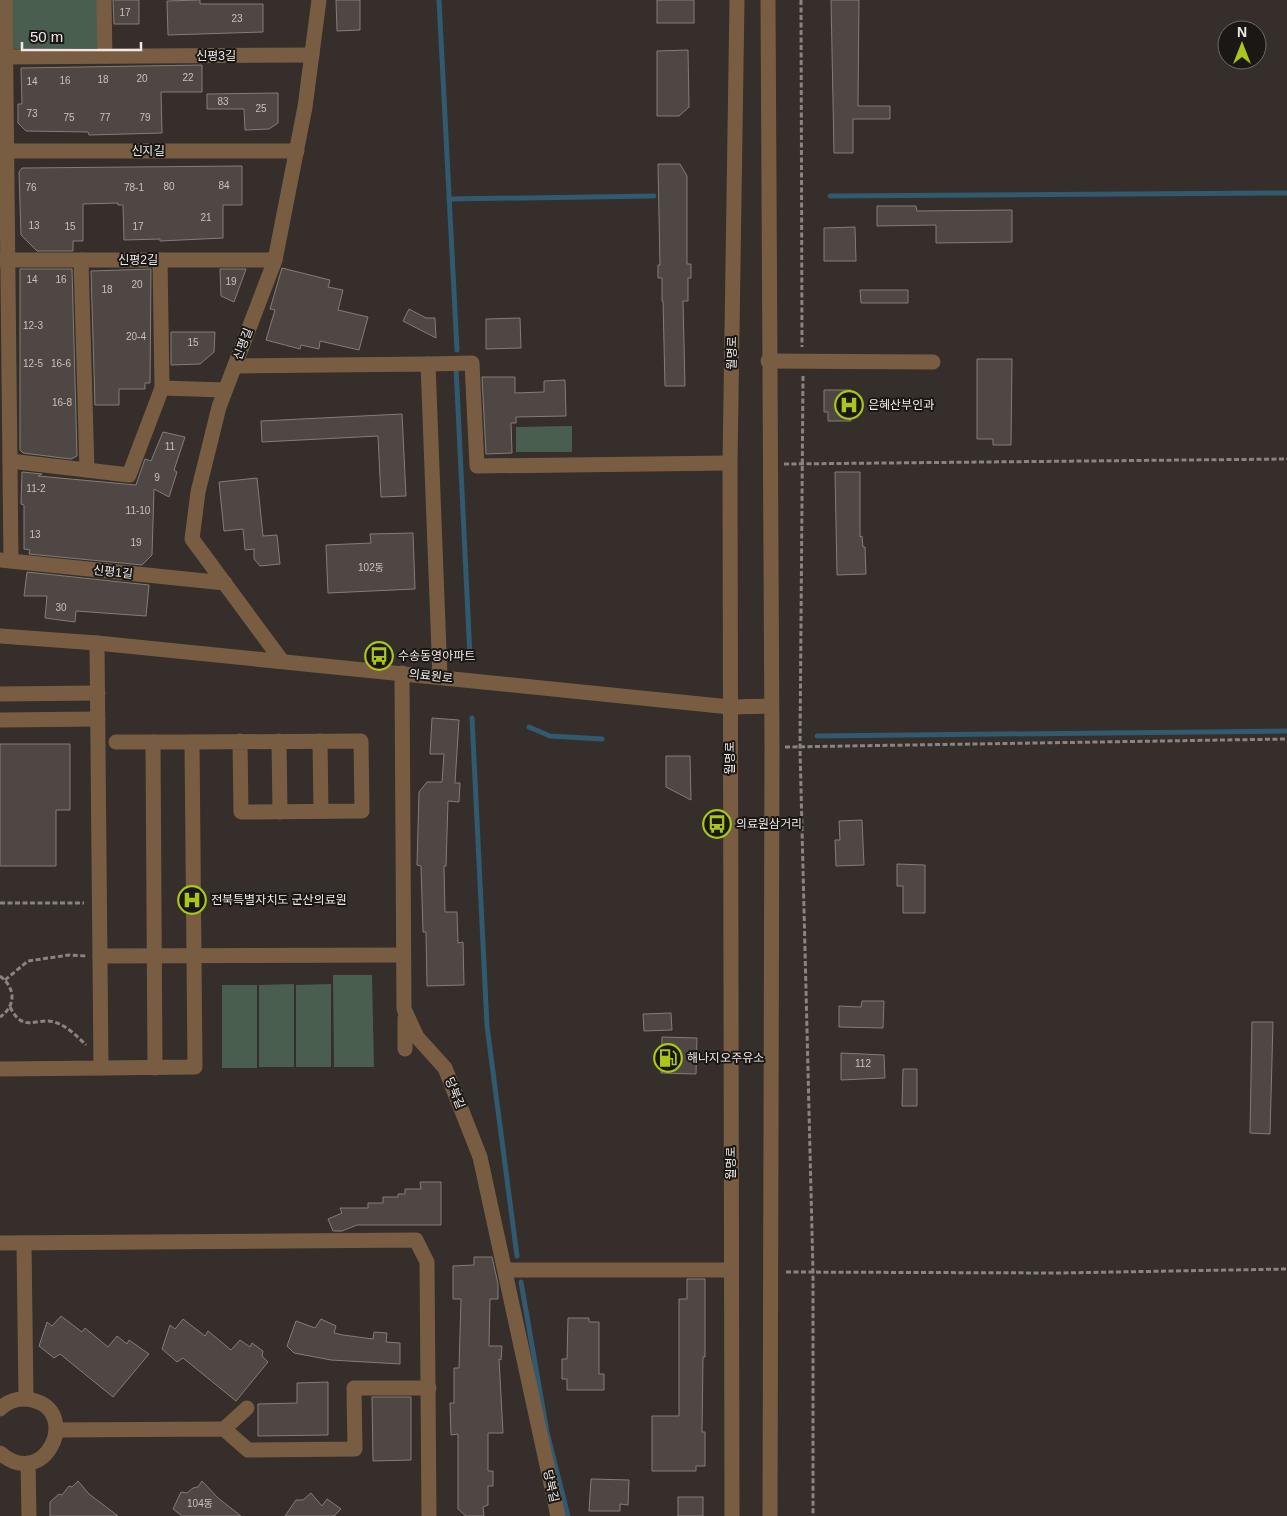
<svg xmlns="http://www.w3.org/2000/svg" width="1287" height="1516" font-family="Arial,'Noto Sans KR',sans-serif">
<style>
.green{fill:#495e4e}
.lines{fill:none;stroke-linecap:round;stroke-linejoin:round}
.stream{stroke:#31596f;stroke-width:5}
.building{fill:#4f4743;stroke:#847c77}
.path{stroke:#8a8380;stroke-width:3;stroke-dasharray:5 2.5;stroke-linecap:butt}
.minor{stroke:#795d43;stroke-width:15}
.labels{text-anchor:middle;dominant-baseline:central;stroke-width:4;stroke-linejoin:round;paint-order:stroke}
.number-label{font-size:10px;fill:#c7c1bf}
.street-label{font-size:12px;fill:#efeae8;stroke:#1a1715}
.poi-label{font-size:12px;fill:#efeae8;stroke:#1a1715;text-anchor:start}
</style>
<rect width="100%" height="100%" fill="#352e2a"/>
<g class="green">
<path d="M9 0H100L101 48 10 49Z"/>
<path d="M572 426V452H516V427Z"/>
<path d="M333 975H372L374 1067H334Z"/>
<path d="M294 984V1067H259V985Z"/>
<path d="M331 984V1067H296V985Z"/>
<rect x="222" y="985" width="35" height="83"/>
</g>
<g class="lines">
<g class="stream">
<path d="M439 0 457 350"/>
<path d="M830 196 1287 193"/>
<path d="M449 199 654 196"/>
<path d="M456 367 470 657"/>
<path d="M472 718 487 1026 517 1256"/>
<path d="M529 727 550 736 602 739"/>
<path d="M817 736 1287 731"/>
<path d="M521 1282 547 1432 568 1516"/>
</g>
</g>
<g class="building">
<path d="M113 0H139V24H114Z"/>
<path d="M200 0V4H263V32L168 35 167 1Z"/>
<path d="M336 0H360V30L337 31Z"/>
<rect x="657" y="0" width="37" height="23"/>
<path d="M831 0H859L858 106H890V119H853V153H834Z"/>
<path d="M688 50 689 107 679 116H657V51Z"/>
<path d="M202 65V92H161L162 133 89 135 88 132 26 131 18 123V104H22L21 68Z"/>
<path d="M278 93V123L269 129 245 130 244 109H207V94Z"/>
<path d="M658 164H680L687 176V264H691V278H688V301H683L685 386H665L663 301H662V278H658V265H660Z"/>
<path d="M242 166V205H223V238L160 241V239L124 240 123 205H118V203L83 204V241H73V251H37L21 235 19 172 22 168Z"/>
<path d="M877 206H916L917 211 1012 210V242L936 243V225L877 226Z"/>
<path d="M855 227 856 261H824V228Z"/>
<path d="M282 268 330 280 328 287 343 290 338 310 368 317 359 350 320 341 319 349 301 345 300 349 266 340 275 310 270 309Z"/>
<path d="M20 269H72L77 456 71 459 23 453 20 450Z"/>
<path d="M151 269 150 383H145V389H119V405H95L91 271Z"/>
<path d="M220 269H246L234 302 221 296Z"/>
<path d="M860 290H908V303H861Z"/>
<path d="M409 309 426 318H435L436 338 403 321Z"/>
<path d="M520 318 521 348 486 349V319Z"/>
<path d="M171 332H215L214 352 200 364 171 365Z"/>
<path d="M977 359H1012L1011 445H993V439H977Z"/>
<path d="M482 377H515V393L544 392V381L565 380 566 416 516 417V423H511L512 453 486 454Z"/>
<path d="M824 390H851V421H828V412H824Z"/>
<path d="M402 414 406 496 381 497 378 436 262 442 261 421Z"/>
<path d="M163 432 185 437 174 470 177 472 169 497 154 489 152 555 142 565 29 554 30 550 24 549V505L21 504 22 472 42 474 38 476 136 485 145 459 151 461Z"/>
<path d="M835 472H860V537L862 536 863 547H865L866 574 837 575Z"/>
<path d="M257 478 263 536 277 535 280 564 260 566 254 559V549L245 550 243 529 224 531 219 482Z"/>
<path d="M413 533 415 589 328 593 326 545 371 543 370 534Z"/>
<path d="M27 572 149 585 146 616 76 611 75 622 45 618 47 596H24Z"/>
<path d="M432 718 459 720 455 783H460L459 802 448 801 446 866H444L445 912H457L458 943 463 942 464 985 427 986 426 932H423L421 866 417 865 419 792 427 782H442L444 754H430Z"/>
<path d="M0 744H70V810H56V866H0Z"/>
<path d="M666 756H690L691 800 666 787Z"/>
<path d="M862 820 864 865 836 866 835 840H840L839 821Z"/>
<path d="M897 864 925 865V913H903V886H897Z"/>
<path d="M862 1001H884L883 1028 839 1027V1006L861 1007Z"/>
<path d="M671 1013 672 1030 644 1031 643 1014Z"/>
<path d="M1252 1022H1273L1270 1134 1250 1133Z"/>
<path d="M662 1037 697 1038 696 1074 661 1073Z"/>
<path d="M841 1053 884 1055 885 1078 841 1080Z"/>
<path d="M903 1069H917V1106H902Z"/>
<path d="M420 1182H441V1225H357L342 1231H333L328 1219 342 1213 340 1208H368V1203H383V1197H398V1194H405V1189H421Z"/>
<path d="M474 1257H492L498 1284V1299H490L489 1346H502L501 1360 499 1359 503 1433H488V1471H493V1486H488V1505L483 1507 484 1516H466L458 1509V1434L451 1435 450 1403H454V1368H459L461 1299H453V1266L474 1265Z"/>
<path d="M687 1279H705V1357H703L702 1432H705V1466H696V1471H652V1416H679V1299H687Z"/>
<path d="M61 1316 82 1332 85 1328 108 1347 117 1336 127 1344 129 1340 149 1354 113 1397 60 1354 54 1358 39 1346 47 1322 52 1326Z"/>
<path d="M568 1318H589V1322H599V1374H604V1390H567V1379H562V1359H567Z"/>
<path d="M183 1319 205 1336 208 1331 231 1350 240 1340 250 1347 252 1343 263 1351 262 1356 268 1362 236 1401 183 1358 177 1362 162 1349 170 1325 175 1329Z"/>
<path d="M321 1319 336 1326 334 1333 343 1335 373 1339 374 1332 387 1333 386 1342 400 1343V1364L331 1360 294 1353 287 1346 296 1321 315 1328Z"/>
<path d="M328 1382V1435L258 1436V1404L297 1403V1383Z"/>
<path d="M372 1397H411V1460L373 1461Z"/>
<path d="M591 1479 629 1480 628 1505 620 1504V1511H589Z"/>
<path d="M78 1481 89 1494 118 1516H50V1502L59 1494 62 1495 69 1486 72 1487Z"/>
<path d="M202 1481 218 1498 241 1516H182L173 1509 181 1492 187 1493 193 1488 198 1487Z"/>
<path d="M311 1493 322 1506 327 1499 341 1509 334 1516H285L296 1500H303Z"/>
<rect x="678" y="1497" width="25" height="19"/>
</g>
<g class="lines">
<g class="path">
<path d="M801 0 802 347"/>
<path d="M803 376 800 748 813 1272V1516"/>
<path d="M784 464 1287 459"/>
<path d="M785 747 1287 739"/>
<path d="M0 903H84"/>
<path d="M0 976C16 988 16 1006 0 1017"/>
<path d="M5 980 28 961 69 955 87 956"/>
<path d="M10 1007C24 1034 35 1017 54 1022 66 1025 78 1037 86 1045"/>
<path d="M786 1272 1058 1273 1287 1269"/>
</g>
<g class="minor">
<path d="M5 0 11 561"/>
<path d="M104 0 105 56"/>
<path d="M768 0 772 747 770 1516"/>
<path d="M0 57 312 55"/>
<path d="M0 151H297"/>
<path d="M0 260H275"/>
<path d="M81 260 87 470"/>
<path d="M768 361 933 362"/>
<path d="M428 364 472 363 477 466 730 463"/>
<path d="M235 366 428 364 440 677"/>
<path d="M162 388 225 390"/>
<path d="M10 461 129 475 162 388 160 260"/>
<path d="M0 560 225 583"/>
<path d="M0 636 97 643 730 707 771 706"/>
<path d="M282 661 192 539 198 492 219 407 275 260 305 107 319 0"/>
<path d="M402 673 404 1009 417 1037 445 1068 480 1157 558 1516"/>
<path d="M0 694 98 693"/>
<path d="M0 720 98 719"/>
<path d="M279 741 280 812"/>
<path d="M320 741 321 811"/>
<path d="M116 742H153"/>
<path d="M100 956 403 955"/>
<path d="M405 1018V1049"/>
<path d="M101 1068 195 1067 192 742 361 741 362 811 241 812 240 741"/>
<path d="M155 1068 153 742H192"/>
<path d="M0 1069 101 1068 97 643"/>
<path d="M0 1243 416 1240 427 1262 429 1516"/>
<path d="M24 1243 26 1398"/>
<path d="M506 1270H731"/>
<path d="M0 1409C9 1400 19 1397 32 1400 82 1411 45 1492 0 1453"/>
<path d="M224 1429 247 1408"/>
<path d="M56 1430 224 1429 248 1450 355 1449 354 1388H429"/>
<path d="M28 1463 29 1516"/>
<path d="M732 1516 730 463 737 0"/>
</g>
</g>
<defs>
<symbol id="hospital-ring" viewBox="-11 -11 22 22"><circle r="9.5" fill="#1a1715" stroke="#aac719" stroke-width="1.5"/><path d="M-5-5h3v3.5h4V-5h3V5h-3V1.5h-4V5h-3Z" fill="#aac719"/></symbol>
<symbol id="bus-ring" viewBox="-11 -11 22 22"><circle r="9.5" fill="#1a1715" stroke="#aac719" stroke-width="1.5"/><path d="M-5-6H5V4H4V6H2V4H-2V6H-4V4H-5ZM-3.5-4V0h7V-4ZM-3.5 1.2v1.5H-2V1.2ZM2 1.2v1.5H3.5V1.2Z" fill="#aac719"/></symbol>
<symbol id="fuel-ring" viewBox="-11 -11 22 22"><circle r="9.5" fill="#1a1715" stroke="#aac719" stroke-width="1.5"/><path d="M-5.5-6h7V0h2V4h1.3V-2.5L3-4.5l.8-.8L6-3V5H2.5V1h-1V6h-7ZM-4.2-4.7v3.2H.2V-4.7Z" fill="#aac719"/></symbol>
</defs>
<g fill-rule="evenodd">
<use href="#hospital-ring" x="833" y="389" width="32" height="32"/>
<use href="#bus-ring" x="363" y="640" width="32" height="32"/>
<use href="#bus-ring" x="701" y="808" width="32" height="32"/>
<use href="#hospital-ring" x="176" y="884" width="32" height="32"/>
<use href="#fuel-ring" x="652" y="1042" width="32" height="32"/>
</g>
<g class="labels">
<g class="number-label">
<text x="125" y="12">17</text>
<text x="237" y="18">23</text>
<text x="188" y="77">22</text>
<text x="142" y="78">20</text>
<text x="103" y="79">18</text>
<text x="65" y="80">16</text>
<text x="32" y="81">14</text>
<text x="223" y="101">83</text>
<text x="261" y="108">25</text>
<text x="32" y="113">73</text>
<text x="69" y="117">75</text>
<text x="105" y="117">77</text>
<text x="145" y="117">79</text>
<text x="224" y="185">84</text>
<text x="169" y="186">80</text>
<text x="31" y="187">76</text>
<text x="134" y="187">78-1</text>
<text x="206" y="217">21</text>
<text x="34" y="225">13</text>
<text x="70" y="226">15</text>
<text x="138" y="226">17</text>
<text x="32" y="279">14</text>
<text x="61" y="279">16</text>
<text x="231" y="281">19</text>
<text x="137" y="284">20</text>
<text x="107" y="289">18</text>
<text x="33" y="325">12-3</text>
<text x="136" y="336">20-4</text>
<text x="193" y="342">15</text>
<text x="33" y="363">12-5</text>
<text x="61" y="363">16-6</text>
<text x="62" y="402">16-8</text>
<text x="170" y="446">11</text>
<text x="157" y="477">9</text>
<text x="36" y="488">11-2</text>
<text x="138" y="510">11-10</text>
<text x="35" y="534">13</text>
<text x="136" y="542">19</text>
<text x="371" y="567">102동</text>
<text x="61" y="607">30</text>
<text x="863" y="1063">112</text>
<text x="200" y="1503">104동</text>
</g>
<g class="street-label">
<text x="216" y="56">신평3길</text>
<text x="148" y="151">신지길</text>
<text x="138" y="260">신평2길</text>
<text transform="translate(243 344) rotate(-69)">신평길</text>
<text transform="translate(732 353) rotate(-89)">월명로</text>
<text transform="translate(113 572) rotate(6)">신평1길</text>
<text transform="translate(431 676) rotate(6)">의료원로</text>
<text transform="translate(730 758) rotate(-90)">월명로</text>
<text transform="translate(455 1093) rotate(68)">당북길</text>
<text transform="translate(731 1163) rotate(-90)">월명로</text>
<text transform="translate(551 1486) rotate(77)">당북길</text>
</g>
<g class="poi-label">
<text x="868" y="405">은혜산부인과</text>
<text x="398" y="656">수송동영아파트</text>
<text x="736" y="824">의료원삼거리</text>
<text x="211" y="900">전북특별자치도 군산의료원</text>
<text x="687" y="1058">해나지오주유소</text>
</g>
</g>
<g transform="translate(1242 45)"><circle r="24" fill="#1a1715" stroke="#6f6b69"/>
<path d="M0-4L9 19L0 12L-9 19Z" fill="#aac719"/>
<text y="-8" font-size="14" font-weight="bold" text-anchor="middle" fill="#efeae8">N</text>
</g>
<path d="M22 42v8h119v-8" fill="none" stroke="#efeae8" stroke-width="2.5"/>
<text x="30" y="42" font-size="15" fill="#efeae8" stroke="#1a1715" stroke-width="4" paint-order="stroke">50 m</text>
</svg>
